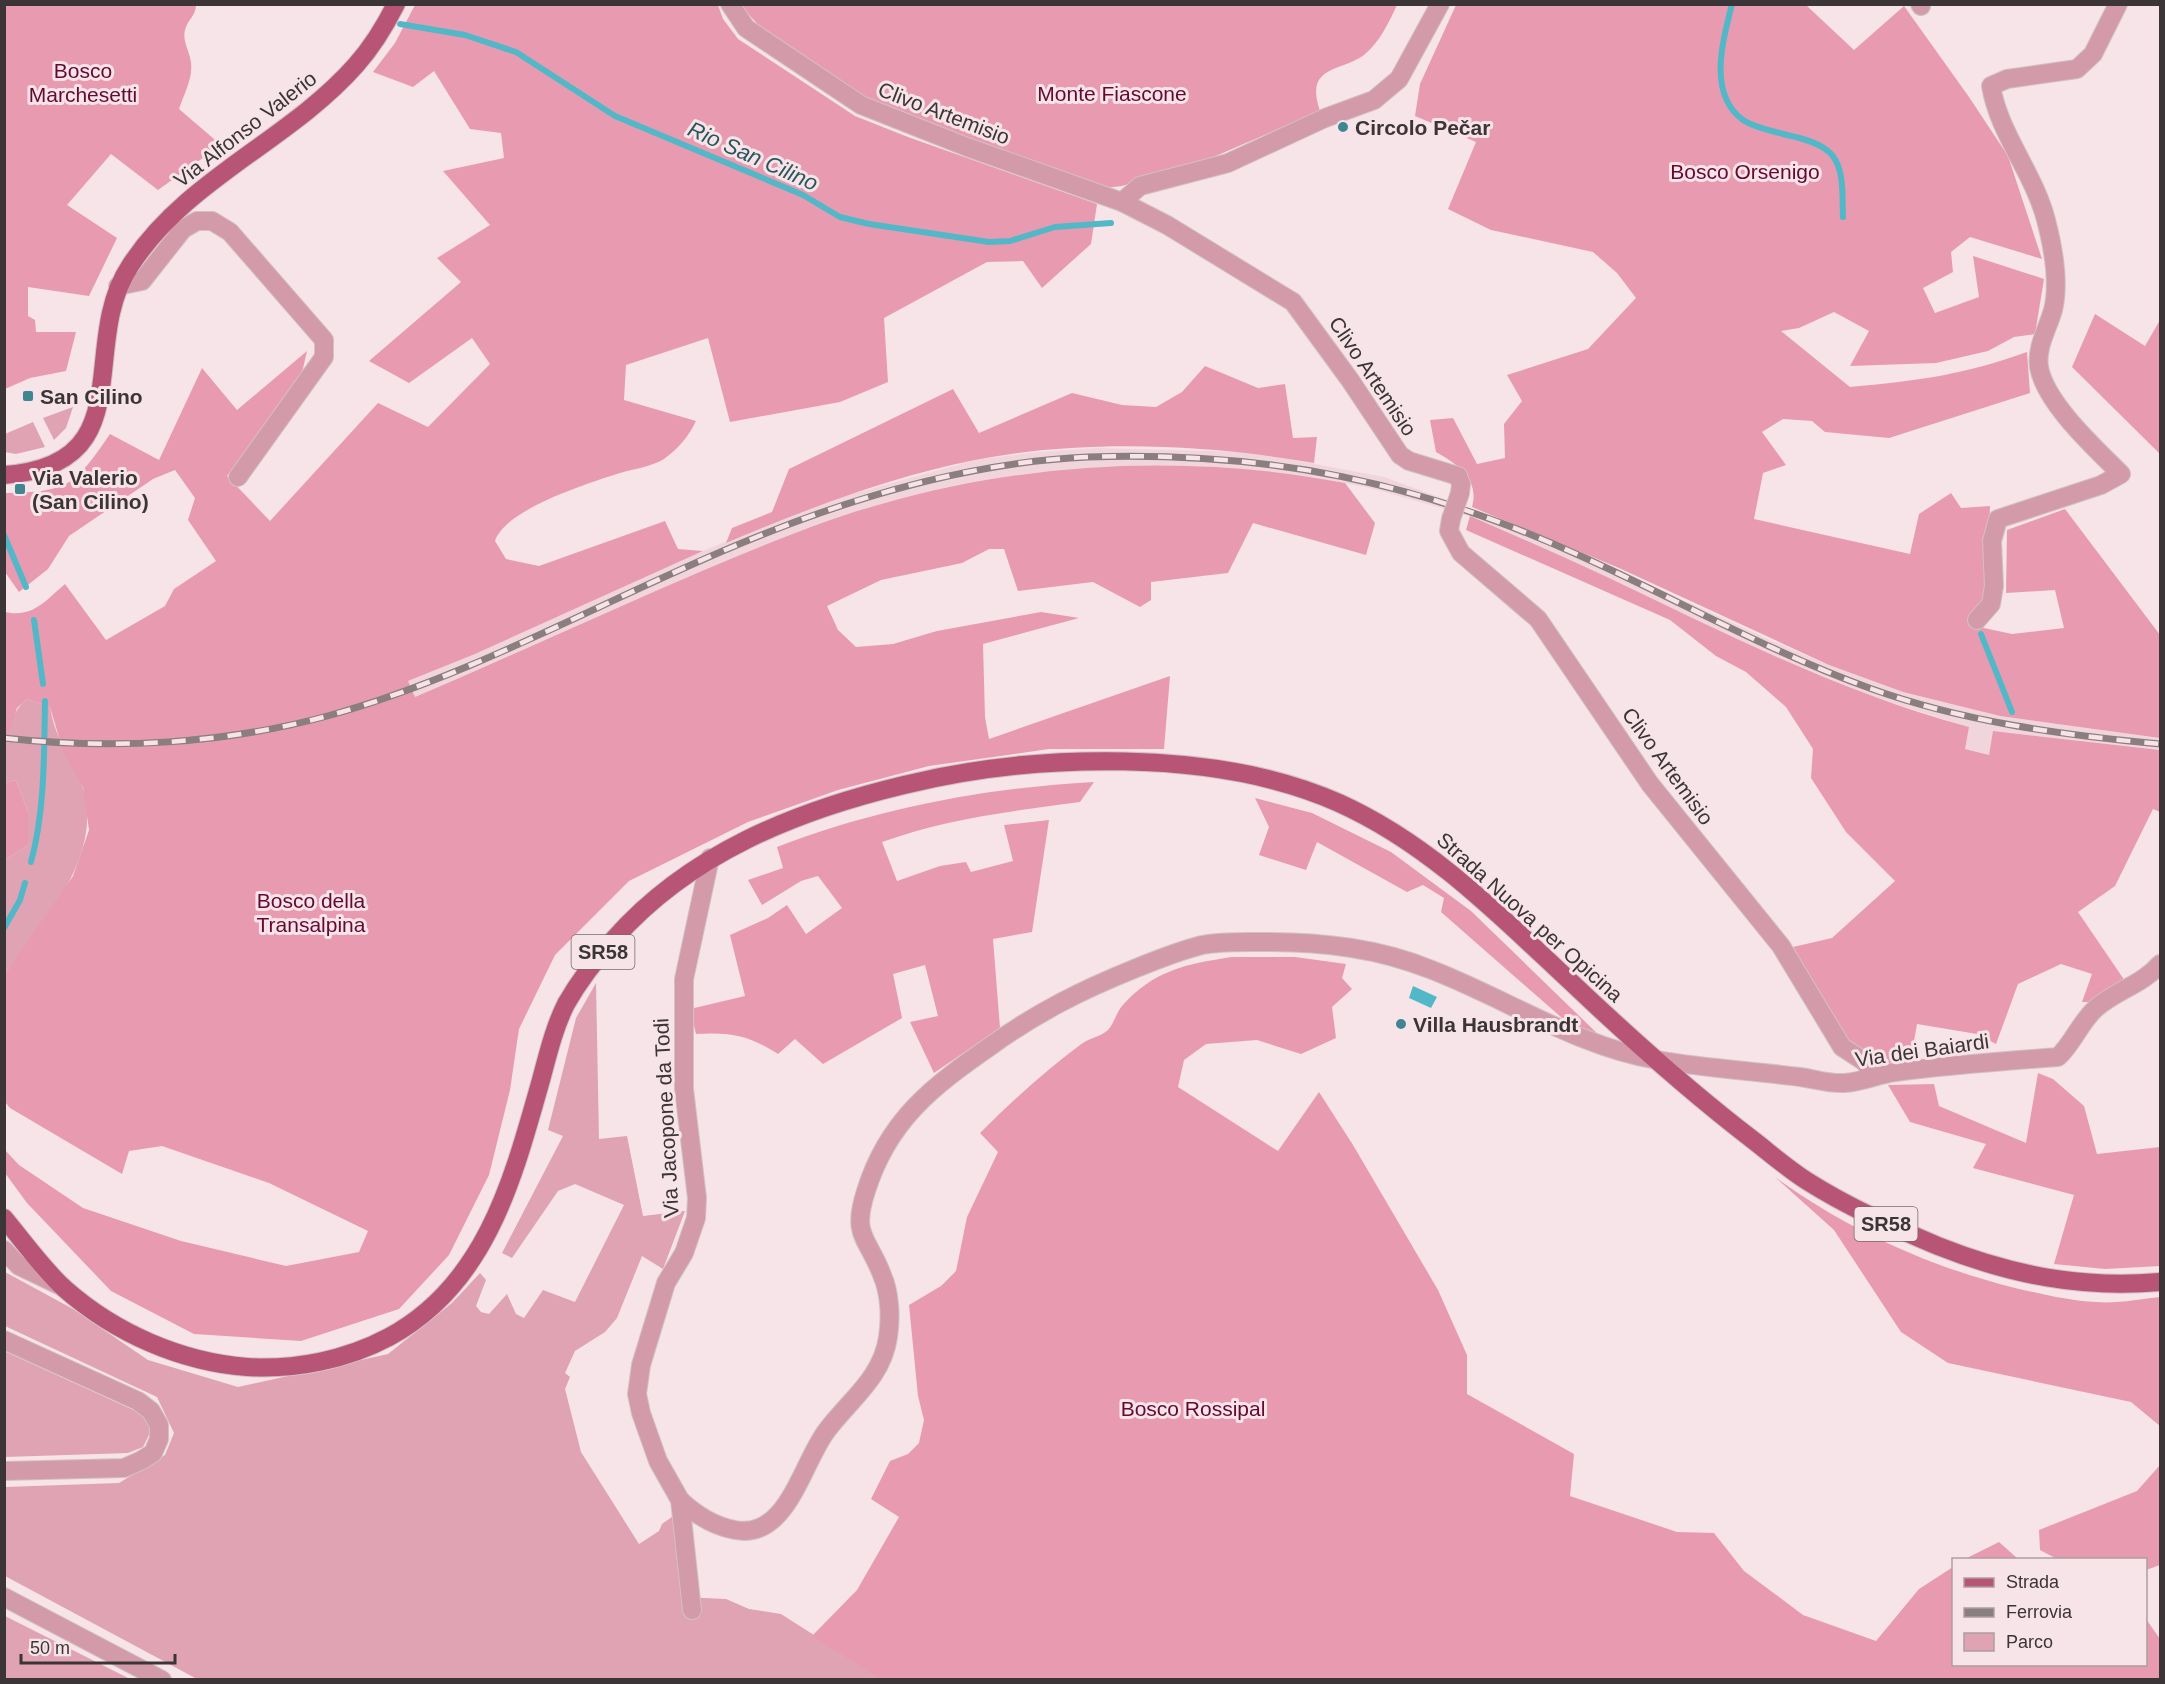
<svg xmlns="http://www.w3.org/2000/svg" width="2165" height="1684" font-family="Arial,sans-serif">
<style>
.built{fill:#f0d6dc}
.green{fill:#dfa3b3}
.forest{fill:#e89bb0}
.water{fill:#52b8c8}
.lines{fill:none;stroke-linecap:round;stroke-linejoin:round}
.stream{stroke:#52b8c8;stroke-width:6}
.minor-casing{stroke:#d1c1c5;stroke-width:20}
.major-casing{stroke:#d1c1c5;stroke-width:20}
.minor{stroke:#d39baa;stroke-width:18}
.major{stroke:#b85475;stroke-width:18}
.rail-casing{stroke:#8a7e81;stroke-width:7}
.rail{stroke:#f6e4e8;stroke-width:4.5;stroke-dasharray:14;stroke-linecap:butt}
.minor-bridge-casing{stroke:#d1c1c5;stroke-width:20;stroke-linecap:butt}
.minor-bridge{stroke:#d39baa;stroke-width:18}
.poi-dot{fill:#408691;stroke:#f6e4e8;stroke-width:2}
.labels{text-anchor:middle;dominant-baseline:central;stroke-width:6;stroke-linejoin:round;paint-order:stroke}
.shield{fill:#f6e4e8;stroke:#746a6c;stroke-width:1.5}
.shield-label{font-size:20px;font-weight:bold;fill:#3c3537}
.park-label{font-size:21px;fill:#650832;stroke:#f6e4e8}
.street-label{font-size:21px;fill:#3c3537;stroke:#f6e4e8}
.poi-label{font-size:21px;font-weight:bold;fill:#3c3537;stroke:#f6e4e8;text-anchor:start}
.water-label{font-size:22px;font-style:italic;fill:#28555c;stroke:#f6e4e8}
</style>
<rect width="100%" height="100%" fill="#f6e4e8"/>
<path class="built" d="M1097 448 1251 452 1384 477 1535 532 1770 640 1829 665 1903 692 2000 716 2160 738V750L1994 731 1989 755 1964 749 1969 727 1889 702 1801 669 1470 516 1370 488 1313 477 1043 472 977 482 885 503 776 540 415 697 408 681 475 654 703 551 823 502 975 460 1038 452Z"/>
<g class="green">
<path d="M73 407 66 428 54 440 43 418Z"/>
<path d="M33 422 45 447 16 454 5 452V434Z"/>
<path d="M27 699 50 707C55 741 74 759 83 788 104 856 43 923 5 974V860L28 845V812L16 780 5 783C5 753 3 719 27 699Z"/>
<path d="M596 983 599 1139 627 1136 643 1216 685 1211 663 1269 642 1256 617 1318 605 1332 575 1351 565 1373 570 1377 565 1389 581 1452 639 1544 659 1531 662 1524 676 1514 684 1597 726 1599 749 1609 781 1614 883 1679H197L5 1576V1487L119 1483 165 1455 174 1433 157 1397 5 1326V1272L73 1309 148 1360 238 1387 388 1354 452 1303 480 1273 486 1280 476 1306 481 1312 489 1314 507 1294 516 1314 524 1318 543 1290 575 1302 624 1205 575 1184 558 1191 512 1258 502 1253 563 1136 548 1130 576 1018Z"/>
<path d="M4 1351 140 1413 152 1429 143 1447 128 1453 5 1457Z"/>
<path d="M4 1616H5L130 1679H5Z"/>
</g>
<g class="forest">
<path d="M4 5H196C196 16 187 20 185 30 182 42 190 51 191 63 193 78 184 94 179 109L221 145 158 190 111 154 67 205 117 238 89 296 28 287V316L35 320 36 332H76L66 371 30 378 5 389Z"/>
<path d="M415 5H718L723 19 738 39 855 116 908 137 1097 204 1091 244 1042 288 1023 261 987 262 884 318 888 382 840 402 730 422 708 338 626 365 624 400 696 421C689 436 678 449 664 459 653 466 634 469 620 473 589 483 505 509 495 541L506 559 539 566 665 521 678 549 703 551 475 654 408 681 415 697C511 656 606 612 702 571 762 546 822 520 885 503 1033 461 1194 454 1345 483L1375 523 1366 555 1253 523 1228 573 1151 582V600L1140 607 1093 582 1018 591 1004 549H989L962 563 881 580 827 606 838 630 856 647 893 644 937 631 1041 612 1079 618 983 644 985 717 989 739 1170 676 1164 749H1049L929 766 838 790 748 822 629 881 555 955 519 1029 510 1090 489 1175 449 1255 399 1309 301 1341 194 1334 111 1291 27 1203 5 1173 4 1149 19 1165 83 1208 181 1241 286 1266 359 1252 368 1231 269 1183 162 1146 129 1151 122 1174 10 1108 5 1102V974L73 876 89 830 83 787 63 751 50 707 27 699 17 708 5 744V612C33 618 45 601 65 584L106 640 165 606 174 589 216 561 188 520 195 498 175 470 153 479 69 536 48 569 19 592 5 572 4 493C69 492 74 486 110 434L159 460 202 368 237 410 307 351 301 377 227 476 270 521 378 403 428 427 490 364 472 338 409 383 369 361 461 282 437 258 490 225 443 171 504 158 501 133 470 129 434 71 413 87 373 72 395 43Z"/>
<path d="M740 5H1397C1389 22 1380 42 1364 55 1341 72 1304 65 1320 111L1211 158 1122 186 1106 188 916 120 858 95 763 30Z"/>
<path d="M1456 5H1806L1854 50 1904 6 1969 97 2008 156 2042 259 1970 237 1951 252 1953 272 1923 288 1935 313 1979 297 1973 256 2044 279 2035 334 2014 337 1988 351 1936 363 1850 366 1869 331 1834 312 1799 328 1781 331 1850 387C1916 381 1964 375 2027 352L2030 393 1889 438 1825 432 1812 421 1783 419 1762 432 1786 465 1763 473 1754 519 1910 554 1919 514 1951 493 1961 508 1990 506 1986 595 1970 615 1984 628 2012 634 2064 628 2055 590 2006 593 2007 530 2065 509 2160 635V738L2000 716 1903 692 1829 665 1619 568 1472 507C1480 479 1457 464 1436 452L1430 420 1453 418 1477 464 1505 458 1504 424 1522 401 1507 375 1588 349 1636 298 1617 273 1593 252 1491 230 1448 209 1476 142 1415 116 1420 84Z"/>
<path d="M2095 314 2145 346 2160 320V454L2072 367Z"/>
<path d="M1205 366 1258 388 1285 384 1293 438 1317 437 1314 463C1206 444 1083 439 975 460 889 477 807 509 726 543L732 528 772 512 789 469 953 389 979 433 1072 393 1122 405 1156 407 1182 392Z"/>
<path d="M1470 516C1516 536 1562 556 1607 577 1726 634 1842 693 1969 727L1965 749 1989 755 1993 731 2160 750V812L2153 809 2115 886 2078 912 2125 981 2093 1002H2082L2092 974 2061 964 2018 984 1996 1044 1977 1034 1917 1024 1911 1058 1877 1066 1846 1041 1793 947 1832 938 1895 881 1846 832 1811 778 1813 749 1786 707 1746 672 1716 656 1670 620 1466 530Z"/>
<path d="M16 780 28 812V845L5 860V783Z"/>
<path d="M1094 782 1080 802C1012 811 946 819 882 842L897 881 940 866 966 862 971 872 1013 861 1004 825 1049 820 1032 932 993 939 1000 1028 934 1073 910 1022 938 1016 925 965 893 974 902 1018 823 1064 795 1039 778 1054C748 1035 731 1032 696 1034L690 1009 745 996 730 935 768 918 787 905 806 934 842 908 818 876 801 881 762 905 748 880 783 868 777 847C879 808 985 788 1094 782Z"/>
<path d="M1255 798 1312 813 1391 852 1471 911 1604 1040 1577 1031 1441 912 1444 898 1423 885 1407 892 1317 842 1306 870 1259 855 1269 827Z"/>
<path d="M1232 957H1295L1346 964 1342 978 1352 989 1332 1007 1336 1038 1301 1054 1257 1040 1206 1044 1184 1060 1178 1087 1278 1151 1319 1092 1353 1145 1438 1290 1467 1355V1394L1574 1454 1570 1496 1677 1532 1714 1533 1744 1571 1803 1615 1876 1641 1919 1589 1953 1567 1954 1664H2146V1619L2160 1639V1679L883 1680 812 1636 857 1590 899 1517 871 1499 890 1461 908 1454 919 1443 924 1420 918 1396 909 1305 941 1286 956 1271 967 1217 998 1152 980 1133C1011 1102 1044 1072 1080 1045 1088 1038 1101 1037 1108 1030 1114 1024 1116 1013 1122 1006 1154 970 1186 964 1232 957Z"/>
<path d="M2038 1073 2053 1079 2084 1106 2097 1154 2160 1147V1266L2105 1269 2054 1264 2074 1195 1973 1168 1986 1144 1910 1122 1888 1085 1934 1084 1939 1106 2026 1143Z"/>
<path d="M1775 1177C1848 1230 1928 1266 2015 1288 2042 1294 2069 1301 2096 1302 2117 1304 2140 1299 2160 1297V1426L2131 1402 1948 1363 1901 1332 1834 1230Z"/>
<path d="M2160 1465V1565L2146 1570V1560L2057 1559 2040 1550 2039 1530 2137 1491Z"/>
<path d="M1999 1542 2018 1559H1965Z"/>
</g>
<path class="water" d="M1413 986 1437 997 1431 1008 1409 998Z"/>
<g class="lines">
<g class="stream">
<path d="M1732 4C1723 41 1707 93 1743 120 1755 128 1773 131 1787 135 1801 138 1822 143 1832 155 1845 170 1842 199 1843 217"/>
<path d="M400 24 465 35 516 52 615 116 803 195 840 217 869 224 989 242 1010 241 1055 227 1111 223"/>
<path d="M4 535 26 587"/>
<path d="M34 620 43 684"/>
<path d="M1981 634 2012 712"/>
<path d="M31 862C45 811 44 754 45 701"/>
<path d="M4 928 20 900 25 883"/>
</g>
<defs>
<g id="minor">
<path d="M730 4 746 28 861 105 967 147 1122 202 1167 225 1293 302 1350 380 1400 455 1409 461 1458 476 1461 484 1460 493"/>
<path d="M1920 4 1921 6"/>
<path d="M1122 202 1140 186 1228 163 1325 118 1374 100 1399 79 1440 4"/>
<path d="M118 286 142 281 183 229 197 221H212L230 232 324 340V357L238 477"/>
<path d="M1451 519 1449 531 1461 553 1538 619 1650 784 1781 946 1842 1047 1865 1062 1873 1075"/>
<path d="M1977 620 1991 604 1994 586 1992 541 1998 519 2101 485 2121 474C2096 449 2045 403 2039 367 2036 347 2048 328 2053 310 2060 282 2053 247 2046 220 2034 173 1999 134 1991 86L2007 79 2077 69 2093 54 2118 4"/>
<path d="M4 1250 19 1266 63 1287"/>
<path d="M4 1340 138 1401 151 1411 159 1425V1439L153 1453 140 1461 124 1468 4 1471"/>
<path d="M680 1500C696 1515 713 1526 735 1530 786 1540 801 1467 825 1433 848 1401 882 1379 888 1337 891 1318 890 1293 882 1275 868 1237 851 1237 866 1191 888 1120 933 1086 992 1045 1038 1012 1082 990 1134 969 1156 960 1178 951 1202 945 1222 941 1244 942 1265 942 1323 942 1378 948 1432 970 1507 999 1576 1046 1657 1060 1704 1068 1752 1071 1800 1077 1815 1079 1829 1084 1844 1083 1863 1082 1878 1074 1896 1072 1950 1065 2004 1061 2058 1057 2073 1043 2080 1023 2095 1009 2114 991 2142 985 2160 964"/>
<path d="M4 1597 162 1680"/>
<path d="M692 1610 680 1500 658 1461 641 1413 637 1394 641 1365 666 1283 684 1253 696 1218 697 1198 684 1089V979L710 858"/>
</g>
<g id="major">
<path d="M4 475C144 465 77 346 130 266 186 179 289 141 356 65 372 47 385 26 396 4"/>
<path d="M4 1218C24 1242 42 1268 65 1289 115 1333 181 1362 247 1367 295 1370 346 1360 389 1337 486 1285 513 1179 541 1080 548 1054 554 1028 566 1004 579 981 596 959 614 939 689 854 795 811 904 785 1034 753 1216 748 1339 803 1430 844 1499 915 1571 982 1630 1038 1689 1091 1753 1140 1771 1154 1788 1169 1807 1181 1848 1207 1893 1227 1938 1246 2011 1275 2082 1289 2160 1282"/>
</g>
</defs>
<use href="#minor" class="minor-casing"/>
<use href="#major" class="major-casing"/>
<use href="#minor" class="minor"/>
<use href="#major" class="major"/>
<defs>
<path id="rail" d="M4 738C112 750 226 744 331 715 477 674 609 597 749 540 856 496 972 462 1088 457 1270 451 1418 482 1583 557 1680 601 1772 653 1872 689 1964 722 2063 735 2160 744"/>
</defs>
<use href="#rail" class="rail-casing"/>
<use href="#rail" class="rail"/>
<defs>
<path id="minor-bridge" d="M1451 519 1460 493"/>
</defs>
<use href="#minor-bridge" class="minor-bridge-casing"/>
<use href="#minor-bridge" class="minor-bridge"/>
</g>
<g class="poi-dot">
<circle cx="1343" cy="127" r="6"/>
<rect x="22" y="390" width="12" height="12" rx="3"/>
<rect x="14" y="483" width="12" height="12" rx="3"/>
<circle cx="1401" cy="1024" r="6"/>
</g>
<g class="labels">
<g class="shield">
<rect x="571.5" y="935" width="63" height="34" rx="4.5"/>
<rect x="1854.5" y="1207" width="63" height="34" rx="4.5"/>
</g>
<g class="shield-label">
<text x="603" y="952">SR58</text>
<text x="1886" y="1224">SR58</text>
</g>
<g class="park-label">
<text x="83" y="70">Bosco<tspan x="83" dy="24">Marchesetti</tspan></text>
<text x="1112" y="93">Monte Fiascone</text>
<text x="1745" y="171">Bosco Orsenigo</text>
<text x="311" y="900">Bosco della<tspan x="311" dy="24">Transalpina</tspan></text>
<text x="1193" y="1408">Bosco Rossipal</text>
</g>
<g class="street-label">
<text transform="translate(944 113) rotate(21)">Clivo Artemisio</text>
<text transform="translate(245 129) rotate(-38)">Via Alfonso Valerio</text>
<text transform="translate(1373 376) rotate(56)">Clivo Artemisio</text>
<text transform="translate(1668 766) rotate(54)">Clivo Artemisio</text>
<text transform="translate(1530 917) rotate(42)">Strada Nuova per Opicina</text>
<text transform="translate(1922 1050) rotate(-8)">Via dei Baiardi</text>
<text transform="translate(666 1118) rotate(-93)">Via Jacopone da Todi</text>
</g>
<g class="poi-label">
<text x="1355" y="127">Circolo Pečar</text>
<text x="40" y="396">San Cilino</text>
<text x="32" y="477">Via Valerio<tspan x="32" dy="24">(San Cilino)</tspan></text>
<text x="1413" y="1024">Villa Hausbrandt</text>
</g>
<g class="water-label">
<text transform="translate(753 156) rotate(24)">Rio San Cilino</text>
</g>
</g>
<rect width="2165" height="1684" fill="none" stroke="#3c3537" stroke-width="12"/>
<rect x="1952" y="1558" width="195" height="108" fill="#f6e4e8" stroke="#ac9ea1" stroke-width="1.5"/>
<rect x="1964" y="1578" width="30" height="9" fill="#b85475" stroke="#ac9ea1" stroke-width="1.5"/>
<text x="2006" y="1588" font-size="18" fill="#3c3537">Strada</text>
<rect x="1964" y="1608" width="30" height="9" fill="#8a7e81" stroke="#ac9ea1" stroke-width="1.5"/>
<text x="2006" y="1618" font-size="18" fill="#3c3537">Ferrovia</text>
<rect x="1964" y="1633" width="30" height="18" fill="#dfa3b3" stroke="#ac9ea1" stroke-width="1.5"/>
<text x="2006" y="1648" font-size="18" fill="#3c3537">Parco</text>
<path d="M21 1654v9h154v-9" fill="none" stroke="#3c3537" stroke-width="3"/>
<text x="30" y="1654" font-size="18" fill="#3c3537" stroke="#f6e4e8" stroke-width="4.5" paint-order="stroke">50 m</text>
</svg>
